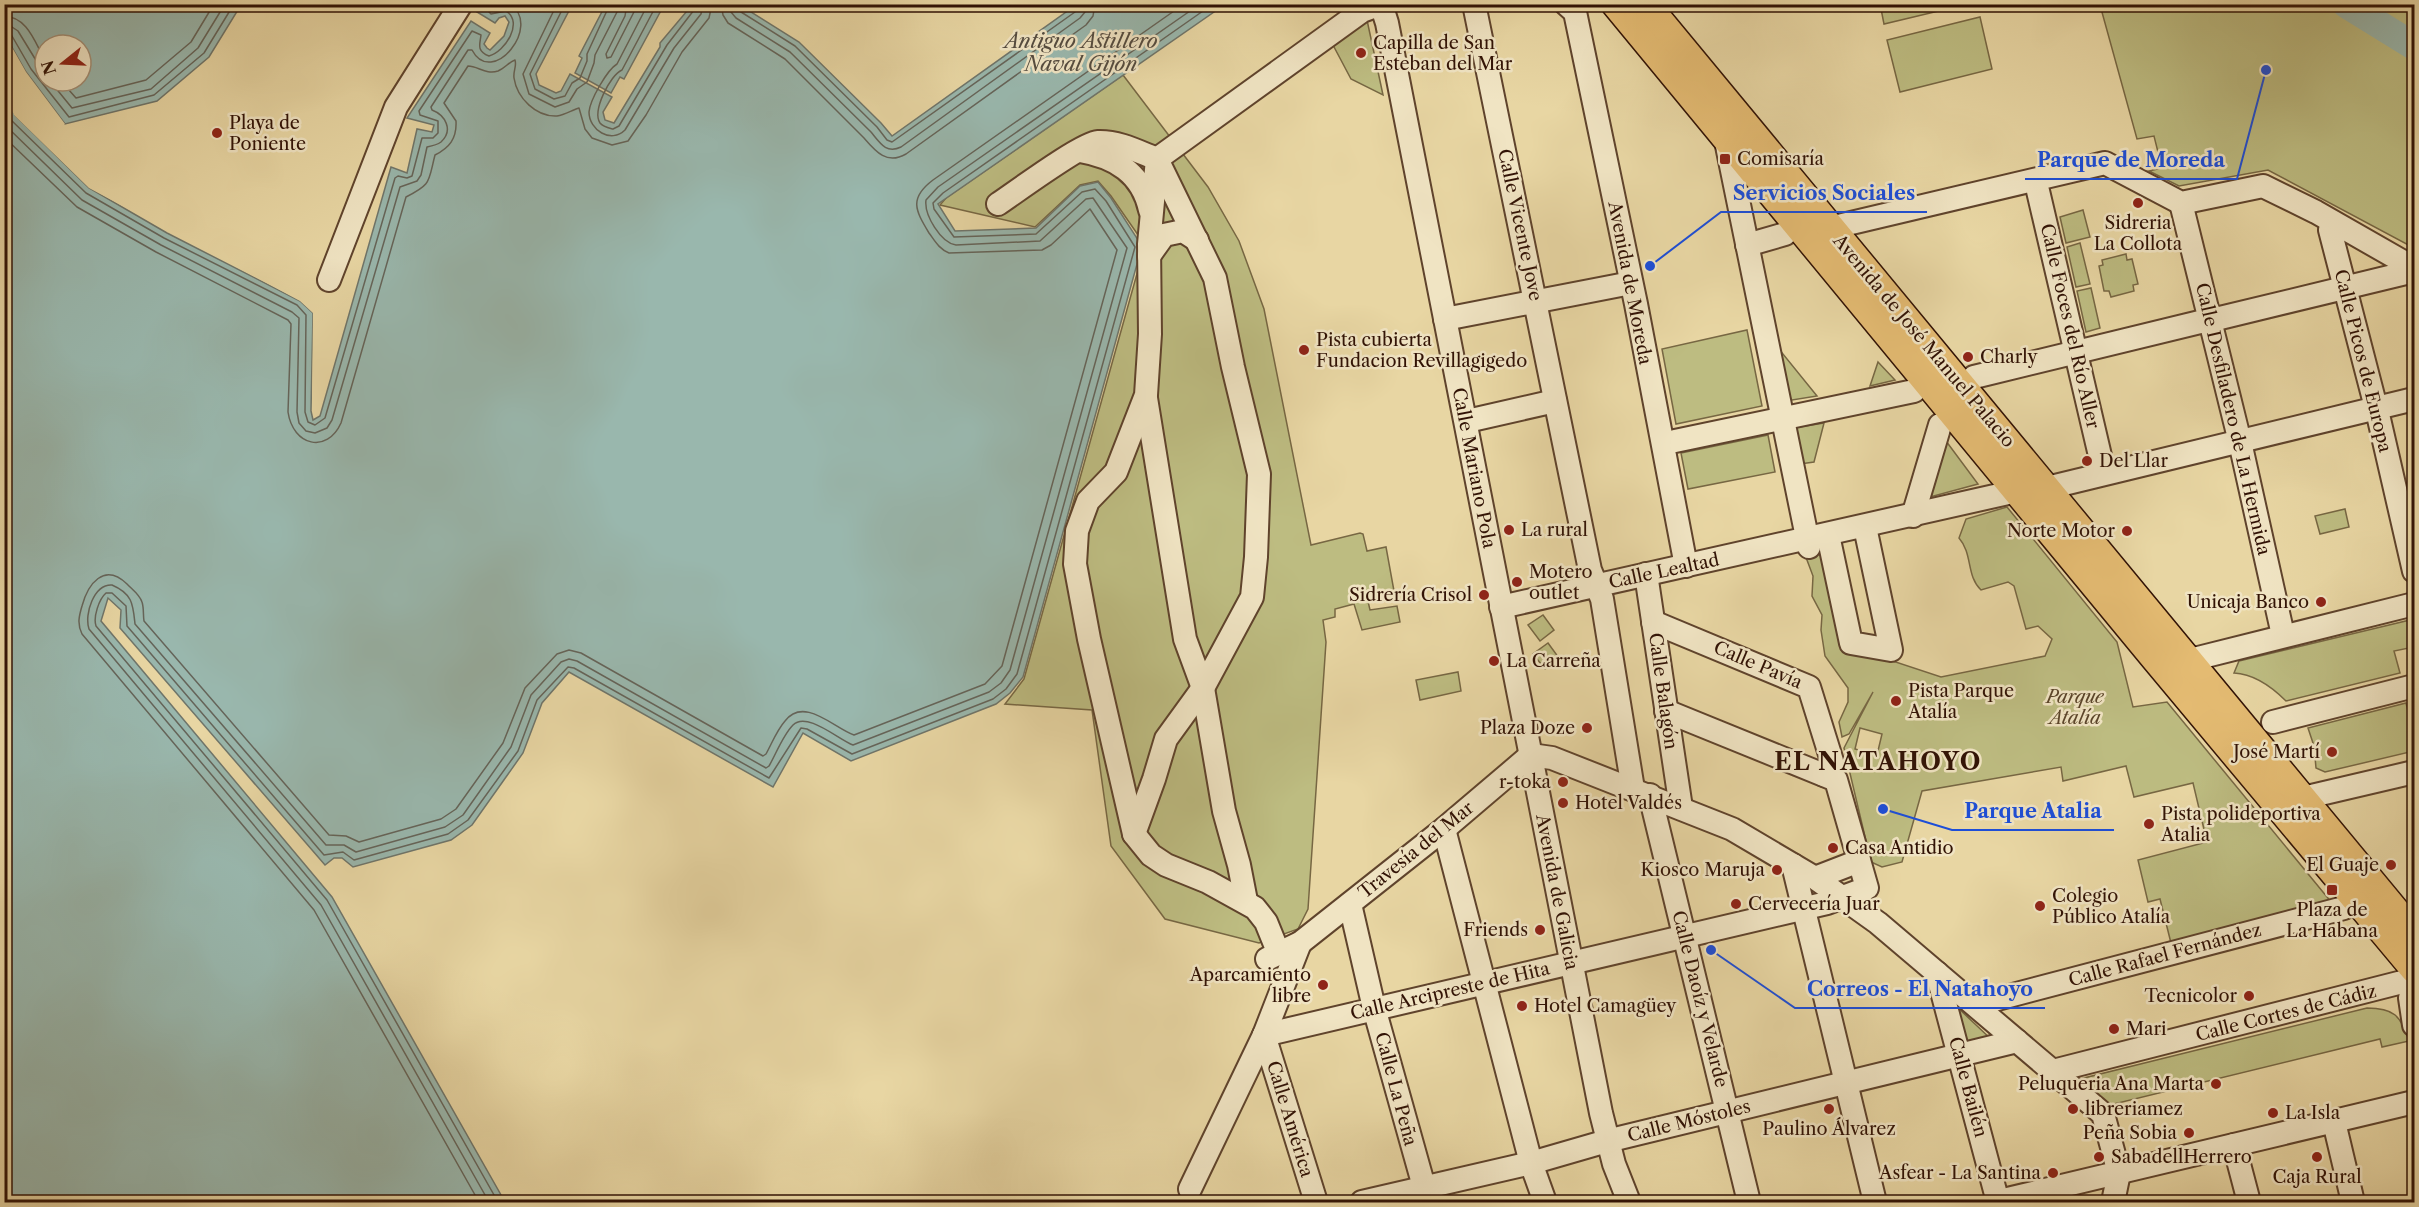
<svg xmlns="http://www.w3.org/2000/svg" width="2419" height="1207" font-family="'Libre Caslon Text',serif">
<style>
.green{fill:#bdbc81;stroke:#776743;stroke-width:1.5;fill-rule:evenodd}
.water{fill:#99b7ad;stroke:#6f756a;stroke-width:1.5;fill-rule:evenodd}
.pier{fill:#e8d6a3}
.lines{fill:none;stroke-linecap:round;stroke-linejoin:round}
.shore{stroke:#656459;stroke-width:1.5}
.river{stroke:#99b7ad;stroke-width:28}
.minor-casing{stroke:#5f432c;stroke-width:26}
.major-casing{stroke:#311205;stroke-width:30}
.minor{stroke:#f0e4c3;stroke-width:22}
.major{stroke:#e4bb72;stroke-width:27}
.poi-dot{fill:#8f2418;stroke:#f0e4c3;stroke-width:2}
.labels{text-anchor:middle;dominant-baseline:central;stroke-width:5;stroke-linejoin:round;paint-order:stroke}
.poi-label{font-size:18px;fill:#311205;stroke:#f0e4c3;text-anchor:start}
.street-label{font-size:18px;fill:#311205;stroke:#f0e4c3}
.park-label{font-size:18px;font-style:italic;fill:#5b452a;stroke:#f0e4c3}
.water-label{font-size:20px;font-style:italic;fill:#554c40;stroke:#f0e4c3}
.district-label{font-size:24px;font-weight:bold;letter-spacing:1.5px;fill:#311205;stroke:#f0e4c3}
.leader{fill:none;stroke:#1d4ed8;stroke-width:2}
.callout-dot{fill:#1d4ed8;stroke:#f0e4c3;stroke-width:2}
.callout-label{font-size:20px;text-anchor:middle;font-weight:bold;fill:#1d4ed8;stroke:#f0e4c3;stroke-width:5;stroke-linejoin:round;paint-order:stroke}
</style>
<rect width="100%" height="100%" fill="#e8d6a3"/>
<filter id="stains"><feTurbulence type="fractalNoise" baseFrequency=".00333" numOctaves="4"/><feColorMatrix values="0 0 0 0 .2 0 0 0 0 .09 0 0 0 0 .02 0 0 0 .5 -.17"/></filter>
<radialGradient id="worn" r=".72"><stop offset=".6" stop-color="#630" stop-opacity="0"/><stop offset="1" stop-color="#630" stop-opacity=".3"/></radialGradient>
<g class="green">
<path d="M1880 4H1964V5L1884 24Z"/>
<path d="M2100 5H2414V248L2268 170 2179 186 2149 171 2162 168 2154 136 2137 139Z"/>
<path d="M1980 17 1992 69 1900 92 1887 40Z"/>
<path d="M1367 20 1383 95 1351 79 1333 45Z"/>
<path d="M1123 75 1208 187 1239 241 1264 309 1311 545 1360 533 1363 534 1367 551 1386 547 1394 591 1367 597 1370 610 1397 606 1400 622 1362 630 1354 604 1335 609V617L1323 620 1326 642 1308 909 1298 929 1259 943 1165 919 1111 846 1092 710 1005 704 1024 679 1145 245 1111 196 1098 181 1080 185 1035 227 940 205 946 198Z"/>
<path d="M2083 210 2090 237 2066 243 2060 217Z"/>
<path d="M2080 243 2090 284 2076 287 2067 247Z"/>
<path d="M2126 254 2127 260 2132 259 2138 284 2133 285 2134 291 2111 297 2109 291H2104L2099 266 2103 265 2102 260Z"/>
<path d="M2091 288 2100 328 2086 332 2077 291Z"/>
<path d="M1747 330 1762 406 1676 424 1662 349Z"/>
<path d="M1774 343 1817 396 1786 401Z"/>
<path d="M1878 362 1895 380 1870 386Z"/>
<path d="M1824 423 1814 462 1800 464 1793 428Z"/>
<path d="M1768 435 1775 472 1688 489 1681 453Z"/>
<path d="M1946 441 1978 484 1930 497Z"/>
<path d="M2007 507 2117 642 2133 707 2167 702 2332 903 2171 943 2160 899 2148 902 2138 860 2207 842 2193 783 2134 797 2126 766 2063 781 2061 767 1922 791 1902 862 1882 867 1871 862 1844 748 1873 692 1849 734 1842 737 1839 722 1848 702V688L1825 656 1821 630 1822 615 1812 596 1813 576 1804 552 1824 549 1844 645 1941 677 2045 656 2052 639 2038 626 2026 629 2014 586 2008 582 1981 590C1966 576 1973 554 1959 538L1966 519ZM1860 728 1882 734 1877 755 1855 749Z"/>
<path d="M2345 509 2349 527 2320 534 2315 516Z"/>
<path d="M1543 615 1554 630 1540 641 1528 625Z"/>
<path d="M2410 620 2414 635V647L2394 651 2400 673 2286 701C2272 687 2254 674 2234 673L2239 661Z"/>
<path d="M1548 643 1559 658 1545 669 1533 654Z"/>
<path d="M1458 672 1461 691 1420 700 1416 680Z"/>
<path d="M2406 703 2411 724 2414 723V751L2325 772 2316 768 2314 746 2308 728Z"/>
<path d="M1957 1007 1993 1041 1968 1047Z"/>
<path d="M2367 1008C2393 1008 2401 1015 2409 1041L2382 1047 2380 1039 2110 1105 2080 1079Z"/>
</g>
<g class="water">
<path d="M606 4 664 5 624 79 620 77 611 93 575 73 582 58 579 56Z"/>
<path d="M4 5H241L209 57 157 101 65 124 26 72 5 35ZM45 45H81V81H45Z"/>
<path d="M482 5H572L536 74 539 85 556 93 561 91 570 74 612 97 603 112 605 120 614 123 660 47V43L692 5H740L799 42 881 123 892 136 1076 5H1224L938 204 955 231 1036 228 1080 186 1098 182 1111 198 1142 246 1023 677 1010 693 996 704 851 761 803 733 773 787 569 672 542 703 523 753 472 825 451 840 353 867 342 858H334L325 865 120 628 121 610 108 598 101 621 332 897 505 1202H5L4 94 12 105 15 115 89 188 167 233 300 301 313 313 311 411 313 420 320 416 391 167 407 173 417 129 432 132 434 125 407 118 471 21 490 33 484 44 487 48 490 50 504 36 509 22 505 16 499 18 495 23 477 12Z"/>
</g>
<g class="pier">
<path d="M5 35 26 72 65 124 62 125 23 74 4 41Z"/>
<path d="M4 91 15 104 17 114 91 186 168 230 302 298 315 311V390L312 400 313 313 300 301 89 188 14 115Z"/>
</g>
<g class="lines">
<g class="shore">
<path d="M557 4 523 74 529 94 555 107 569 102 577 89 587 82 594 63 595 55 617 12 618 4"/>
<path d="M565 4 530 74 535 89 554 99 565 96 572 83 580 78 587 61V54L610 4"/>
<path d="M627 4 625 16 606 54 607 58 611 57 638 4"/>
<path d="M648 4 617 64C607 70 590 100 589 112 589 130 611 144 625 130L674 48 701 14 703 4"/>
<path d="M657 4 622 70C610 75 592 111 600 123 603 127 609 128 613 129L619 126 667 45 694 10 696 4"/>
<path d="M721 4 723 15 728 23 785 59 864 138C876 152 887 165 906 154L1086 25 1093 16 1095 4"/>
<path d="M730 4 731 12 736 18 790 52 871 132C880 143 886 154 901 147L1080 18 1085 12 1086 4"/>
<path d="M738 4 741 12 795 46 877 127 887 140 892 142 1075 12 1078 4"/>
<path d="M4 16C28 17 35 43 45 60"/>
<path d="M4 25 12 27 18 31 45 75"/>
<path d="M4 33 12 36 31 69 69 117 154 95 204 53 234 4"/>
<path d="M50 81 72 108 151 89 198 48 225 4"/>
<path d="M61 81 76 98 146 80 191 42 214 4"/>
<path d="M4 105 10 119 86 193 164 238 297 305 306 315 305 412 308 422 315 425 325 418 395 178 398 176 407 178 412 176 422 138H433L438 133V121L420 115 419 111 472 31 481 35C480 44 476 51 489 56 505 52 524 22 506 11L491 14 487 10V4"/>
<path d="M4 124 82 200 161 245 292 312 299 318 297 412 299 423 306 431 315 433 327 428 332 420 400 187 417 181 421 175 427 147C432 146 437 145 441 142 454 130 445 115 432 110L431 107 468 50H472C492 88 543 26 510 4"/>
<path d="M4 137 77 207 156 252 288 320 291 324 288 412C293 446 327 454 341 423L406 197C432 184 428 182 435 155 449 148 457 139 456 121L444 103 468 66C478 66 486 75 498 71 505 68 509 62 515 60 517 66 513 71 514 78 517 98 536 117 557 116 565 115 572 110 579 108L585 129 592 138 612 145 628 141 646 115 682 52 709 18 712 4"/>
<path d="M479 1202 314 910 82 634C77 624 79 616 82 606 88 584 104 562 127 584 133 590 140 595 142 602 144 608 143 615 144 621L329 835 346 836 359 842 441 819 456 809 503 743 525 688 557 654 569 650 581 653 763 756 766 754C772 743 777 730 785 721 804 696 834 728 854 735L985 684 1002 666 1117 250 1090 209 1051 245 1042 250 949 253C939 249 935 241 929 233 915 210 909 198 933 180L1184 4"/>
<path d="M489 1202 321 905 89 629C84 614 94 584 112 585 133 594 133 605 135 624L326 845H344L356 852 445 827 463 815 511 747 531 695 561 662 569 659 577 661 766 768 769 766C776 754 783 735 793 725 807 711 839 740 853 745L989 692 1001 683 1010 670 1127 248 1093 198 1086 199 1040 241 956 245C941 243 924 215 926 200L938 187 1200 4"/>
<path d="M498 1202 327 900 96 626C93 617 99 599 106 593H112L126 606 127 626 324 855 343 852 354 860 448 834 468 820 518 751 537 700 568 667 574 668 769 778 801 728 807 729 852 754 993 699 1006 689 1017 674 1135 247 1106 201 1095 189 1082 192 1036 234 954 237 934 209 933 203 943 193 1213 4"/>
</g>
<path class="river" d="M2346 4 2414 46"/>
<defs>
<g id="minor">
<path d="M1381 4 1387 23 1406 120 1601 1113 1614 1164 1629 1202"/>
<path d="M1474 4 1590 570 1602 599 1633 789"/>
<path d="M1566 4 1575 12 1636 304 1686 566"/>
<path d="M1726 141 1809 547"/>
<path d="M1080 151C1115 157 1142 173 1150 210"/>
<path d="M2038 191 2101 460"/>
<path d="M2181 203 2240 442 2283 635"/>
<path d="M998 204C1016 192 1082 143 1098 142 1118 141 1139 152 1157 159L1149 244 1150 334 1146 395 1116 472 1088 501 1077 531 1075 564 1089 639 1134 834 1151 855 1166 865 1208 882 1255 908 1266 922 1279 954"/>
<path d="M2332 222 2330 230 2379 419 2414 571"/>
<path d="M1830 228 2105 163 2181 203 2263 186 2316 212 2414 268"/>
<path d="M1747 245 1785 234"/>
<path d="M1149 256 1164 235 1183 231 1197 240"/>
<path d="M329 280 396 107 461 4"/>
<path d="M2220 318 2414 271"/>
<path d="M1445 319 1631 283"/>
<path d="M1974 377 2200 322"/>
<path d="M1146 398 1185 639 1203 688 1224 811 1239 865 1246 901"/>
<path d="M1476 419 1555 401"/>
<path d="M1675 441 1914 391"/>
<path d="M2047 488 2414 399"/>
<path d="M1913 516 1940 425"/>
<path d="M1828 535 1851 643 1891 650 1865 527"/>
<path d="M1646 574 1681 808"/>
<path d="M1501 607 2017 491 2032 490"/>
<path d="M1653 622 1809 687 1832 761 1824 775"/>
<path d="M2179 671 2190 660 2414 604"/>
<path d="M2273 722 2414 686"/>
<path d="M1531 755 1552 758 1732 829 1815 878 1878 923 2103 1114 2119 1173 2113 1202"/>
<path d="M1650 795 1749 1202"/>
<path d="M2287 798H2303L2414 772"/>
<path d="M1444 829 1531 1163 1545 1202"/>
<path d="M1134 834 1154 779 1166 739 1203 688 1252 597 1256 557 1259 474 1233 367 1215 278 1157 159 1362 11 1381 4"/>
<path d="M1793 865 1875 1202"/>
<path d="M1815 878 1859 861"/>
<path d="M1350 904 1374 1008 1428 1201"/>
<path d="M1267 959 1300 943 1444 829 1531 755"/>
<path d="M1937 973 1998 1202"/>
<path d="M2414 986 2410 998 2414 1025"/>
<path d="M1986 1002 2344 908"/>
<path d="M1264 1035 1827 903 1867 888 1836 780 1666 711"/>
<path d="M1264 1035 1316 1202"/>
<path d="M2053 1071 2414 979"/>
<path d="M2334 1122 2353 1202"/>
<path d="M2234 1145 2249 1202"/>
<path d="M1190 1189 1264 1035 1300 943"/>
<path d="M1362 1202 1531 1163 1607 1141 2017 1041"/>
<path d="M1995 1202 2414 1102"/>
</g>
<g id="major">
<path d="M1615 4 2155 659 2414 969"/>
<path d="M1646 4 2414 933"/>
</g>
</defs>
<use href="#minor" class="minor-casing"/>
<use href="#major" class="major-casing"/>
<use href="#minor" class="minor"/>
<use href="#major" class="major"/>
</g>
<g class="poi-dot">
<circle cx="1361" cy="53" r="6"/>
<circle cx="217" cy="133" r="6"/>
<rect x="1719" y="153" width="12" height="12" rx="3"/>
<circle cx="2138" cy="203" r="6"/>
<circle cx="1304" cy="350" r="6"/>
<circle cx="1968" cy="357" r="6"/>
<circle cx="2087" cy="461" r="6"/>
<circle cx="1509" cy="530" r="6"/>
<circle cx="2127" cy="531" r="6"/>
<circle cx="1517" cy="582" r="6"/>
<circle cx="1484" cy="595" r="6"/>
<circle cx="2321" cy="602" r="6"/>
<circle cx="1494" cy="661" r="6"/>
<circle cx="1896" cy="701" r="6"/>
<circle cx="1587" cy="728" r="6"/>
<circle cx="2332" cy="752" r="6"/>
<circle cx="1563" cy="782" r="6"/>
<circle cx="1563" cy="803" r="6"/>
<circle cx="2149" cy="824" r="6"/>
<circle cx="1833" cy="848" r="6"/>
<circle cx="2391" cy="865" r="6"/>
<circle cx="1777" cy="870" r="6"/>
<rect x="2326" y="884" width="12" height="12" rx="3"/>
<circle cx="1736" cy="904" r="6"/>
<circle cx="2040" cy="906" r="6"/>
<circle cx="1540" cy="930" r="6"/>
<circle cx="1323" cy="985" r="6"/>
<circle cx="2249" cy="996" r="6"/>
<circle cx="1522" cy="1006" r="6"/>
<circle cx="2114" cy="1029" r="6"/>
<circle cx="2216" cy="1084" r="6"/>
<circle cx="1829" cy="1109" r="6"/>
<circle cx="2073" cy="1109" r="6"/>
<circle cx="2273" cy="1113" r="6"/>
<circle cx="2189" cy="1133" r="6"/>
<circle cx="2099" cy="1157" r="6"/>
<circle cx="2317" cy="1157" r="6"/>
<circle cx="2053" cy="1173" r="6"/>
</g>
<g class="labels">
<g class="poi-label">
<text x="1373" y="43">Capilla de San<tspan x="1373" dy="21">Esteban del Mar</tspan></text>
<text x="229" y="123">Playa de<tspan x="229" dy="21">Poniente</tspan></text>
<text x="1737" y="159">Comisaría</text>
<text x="2138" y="223" text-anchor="middle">Sidreria<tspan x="2138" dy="21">La Collota</tspan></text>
<text x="1316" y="340">Pista cubierta<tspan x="1316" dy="21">Fundacion Revillagigedo</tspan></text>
<text x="1980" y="357">Charly</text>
<text x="2099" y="461">Del Llar</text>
<text x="1521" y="530">La rural</text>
<text x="2115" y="531" text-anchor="end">Norte Motor</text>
<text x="1529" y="572">Motero<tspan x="1529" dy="21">outlet</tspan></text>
<text x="1472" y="595" text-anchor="end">Sidrería Crisol</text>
<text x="2309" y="602" text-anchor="end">Unicaja Banco</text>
<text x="1506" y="661">La Carreña</text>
<text x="1908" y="691">Pista Parque<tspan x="1908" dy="21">Atalía</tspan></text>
<text x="1575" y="728" text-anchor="end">Plaza Doze</text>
<text x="2320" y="752" text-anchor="end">José Martí</text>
<text x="1551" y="782" text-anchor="end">r-toka</text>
<text x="1575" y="803">Hotel Valdés</text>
<text x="2161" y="814">Pista polideportiva<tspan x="2161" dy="21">Atalia</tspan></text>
<text x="1845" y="848">Casa Antidio</text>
<text x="2379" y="865" text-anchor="end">El Guaje</text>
<text x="1765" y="870" text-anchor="end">Kiosco Maruja</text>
<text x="2052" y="896">Colegio<tspan x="2052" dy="21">Público Atalía</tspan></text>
<text x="1748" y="904">Cervecería Juar</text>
<text x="2332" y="910" text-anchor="middle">Plaza de<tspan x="2332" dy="21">La Habana</tspan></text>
<text x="1528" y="930" text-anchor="end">Friends</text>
<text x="1311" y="975" text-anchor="end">Aparcamiento<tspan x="1311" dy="21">libre</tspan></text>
<text x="2237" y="996" text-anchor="end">Tecnicolor</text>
<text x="1534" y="1006">Hotel Camagüey</text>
<text x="2126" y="1029">Mari</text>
<text x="2204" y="1084" text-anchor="end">Peluqueria Ana Marta</text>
<text x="2085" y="1109">libreriamez</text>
<text x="2285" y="1113">La Isla</text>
<text x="1829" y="1129" text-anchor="middle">Paulino Álvarez</text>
<text x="2177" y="1133" text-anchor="end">Peña Sobia</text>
<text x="2111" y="1157">SabadellHerrero</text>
<text x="2041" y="1173" text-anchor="end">Asfear - La Santina</text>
<text x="2317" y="1177" text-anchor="middle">Caja Rural</text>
</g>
<g class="street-label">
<text transform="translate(1520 225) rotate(78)">Calle Vicente Jove</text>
<text transform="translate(1630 283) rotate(79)">Avenida de Moreda</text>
<text transform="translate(2070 326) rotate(77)">Calle Foces del Río Aller</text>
<text transform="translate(1924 341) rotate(50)">Avenida de José Manuel Palacio</text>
<text transform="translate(2363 361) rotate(76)">Calle Picos de Europa</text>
<text transform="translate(2233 419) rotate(77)">Calle Desfiladero de La Hermida</text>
<text transform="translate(1474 468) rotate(79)">Calle Mariano Pola</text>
<text transform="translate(1664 571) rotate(-12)">Calle Lealtad</text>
<text transform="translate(1758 665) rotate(23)">Calle Pavía</text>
<text transform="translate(1663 691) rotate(82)">Calle Balagón</text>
<text transform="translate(1416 850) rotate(-39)">Travesía del Mar</text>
<text transform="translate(1557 892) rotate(79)">Avenida de Galicia</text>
<text transform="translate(2165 955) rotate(-15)">Calle Rafael Fernández</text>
<text transform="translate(1450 991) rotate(-13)">Calle Arcipreste de Hita</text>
<text transform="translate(1700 999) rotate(76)">Calle Daoíz y Velarde</text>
<text transform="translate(2286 1013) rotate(-14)">Calle Cortes de Cádiz</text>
<text transform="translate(1968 1087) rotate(75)">Calle Bailén</text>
<text transform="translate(1396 1089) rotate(75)">Calle La Peña</text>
<text transform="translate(1290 1119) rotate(73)">Calle América</text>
<text transform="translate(1689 1121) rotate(-14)">Calle Móstoles</text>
</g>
<g class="park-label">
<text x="2075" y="697">Parque<tspan x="2075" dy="21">Atalía</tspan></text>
</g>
<g class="water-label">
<text x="1081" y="41">Antiguo Astillero<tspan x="1081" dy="23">Naval Gijón</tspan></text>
</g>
<g class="district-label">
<text x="1878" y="761">EL NATAHOYO</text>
</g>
</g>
<path class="leader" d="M2266 70L2237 179H2025M1650 266L1721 212H1927M1883 809L1952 830H2114M1711 950L1795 1008H2045"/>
<g class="callout-dot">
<circle cx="2266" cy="70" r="6"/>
<circle cx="1650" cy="266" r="6"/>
<circle cx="1883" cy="809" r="6"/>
<circle cx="1711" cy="950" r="6"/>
</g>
<g class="callout-label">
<text x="2131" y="167">Parque de Moreda</text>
<text x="1824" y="200">Servicios Sociales</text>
<text x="2033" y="818">Parque Atalia</text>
<text x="1920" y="996">Correos - El Natahoyo</text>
</g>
<rect width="2419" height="1207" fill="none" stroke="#e8d6a3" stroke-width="24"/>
<rect x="6" y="6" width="2407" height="1195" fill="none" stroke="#311205" stroke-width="3"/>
<rect x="12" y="12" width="2395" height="1183" fill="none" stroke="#311205" stroke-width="1.5"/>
<g transform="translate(63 63) rotate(252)"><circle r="28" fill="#f0e4c3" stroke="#a49077" stroke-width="1.5"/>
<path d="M0-4.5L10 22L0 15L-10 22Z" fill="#8f2418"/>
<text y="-9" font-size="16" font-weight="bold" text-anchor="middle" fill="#311205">N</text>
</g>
<rect width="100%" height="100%" filter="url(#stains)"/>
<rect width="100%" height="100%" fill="url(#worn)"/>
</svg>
